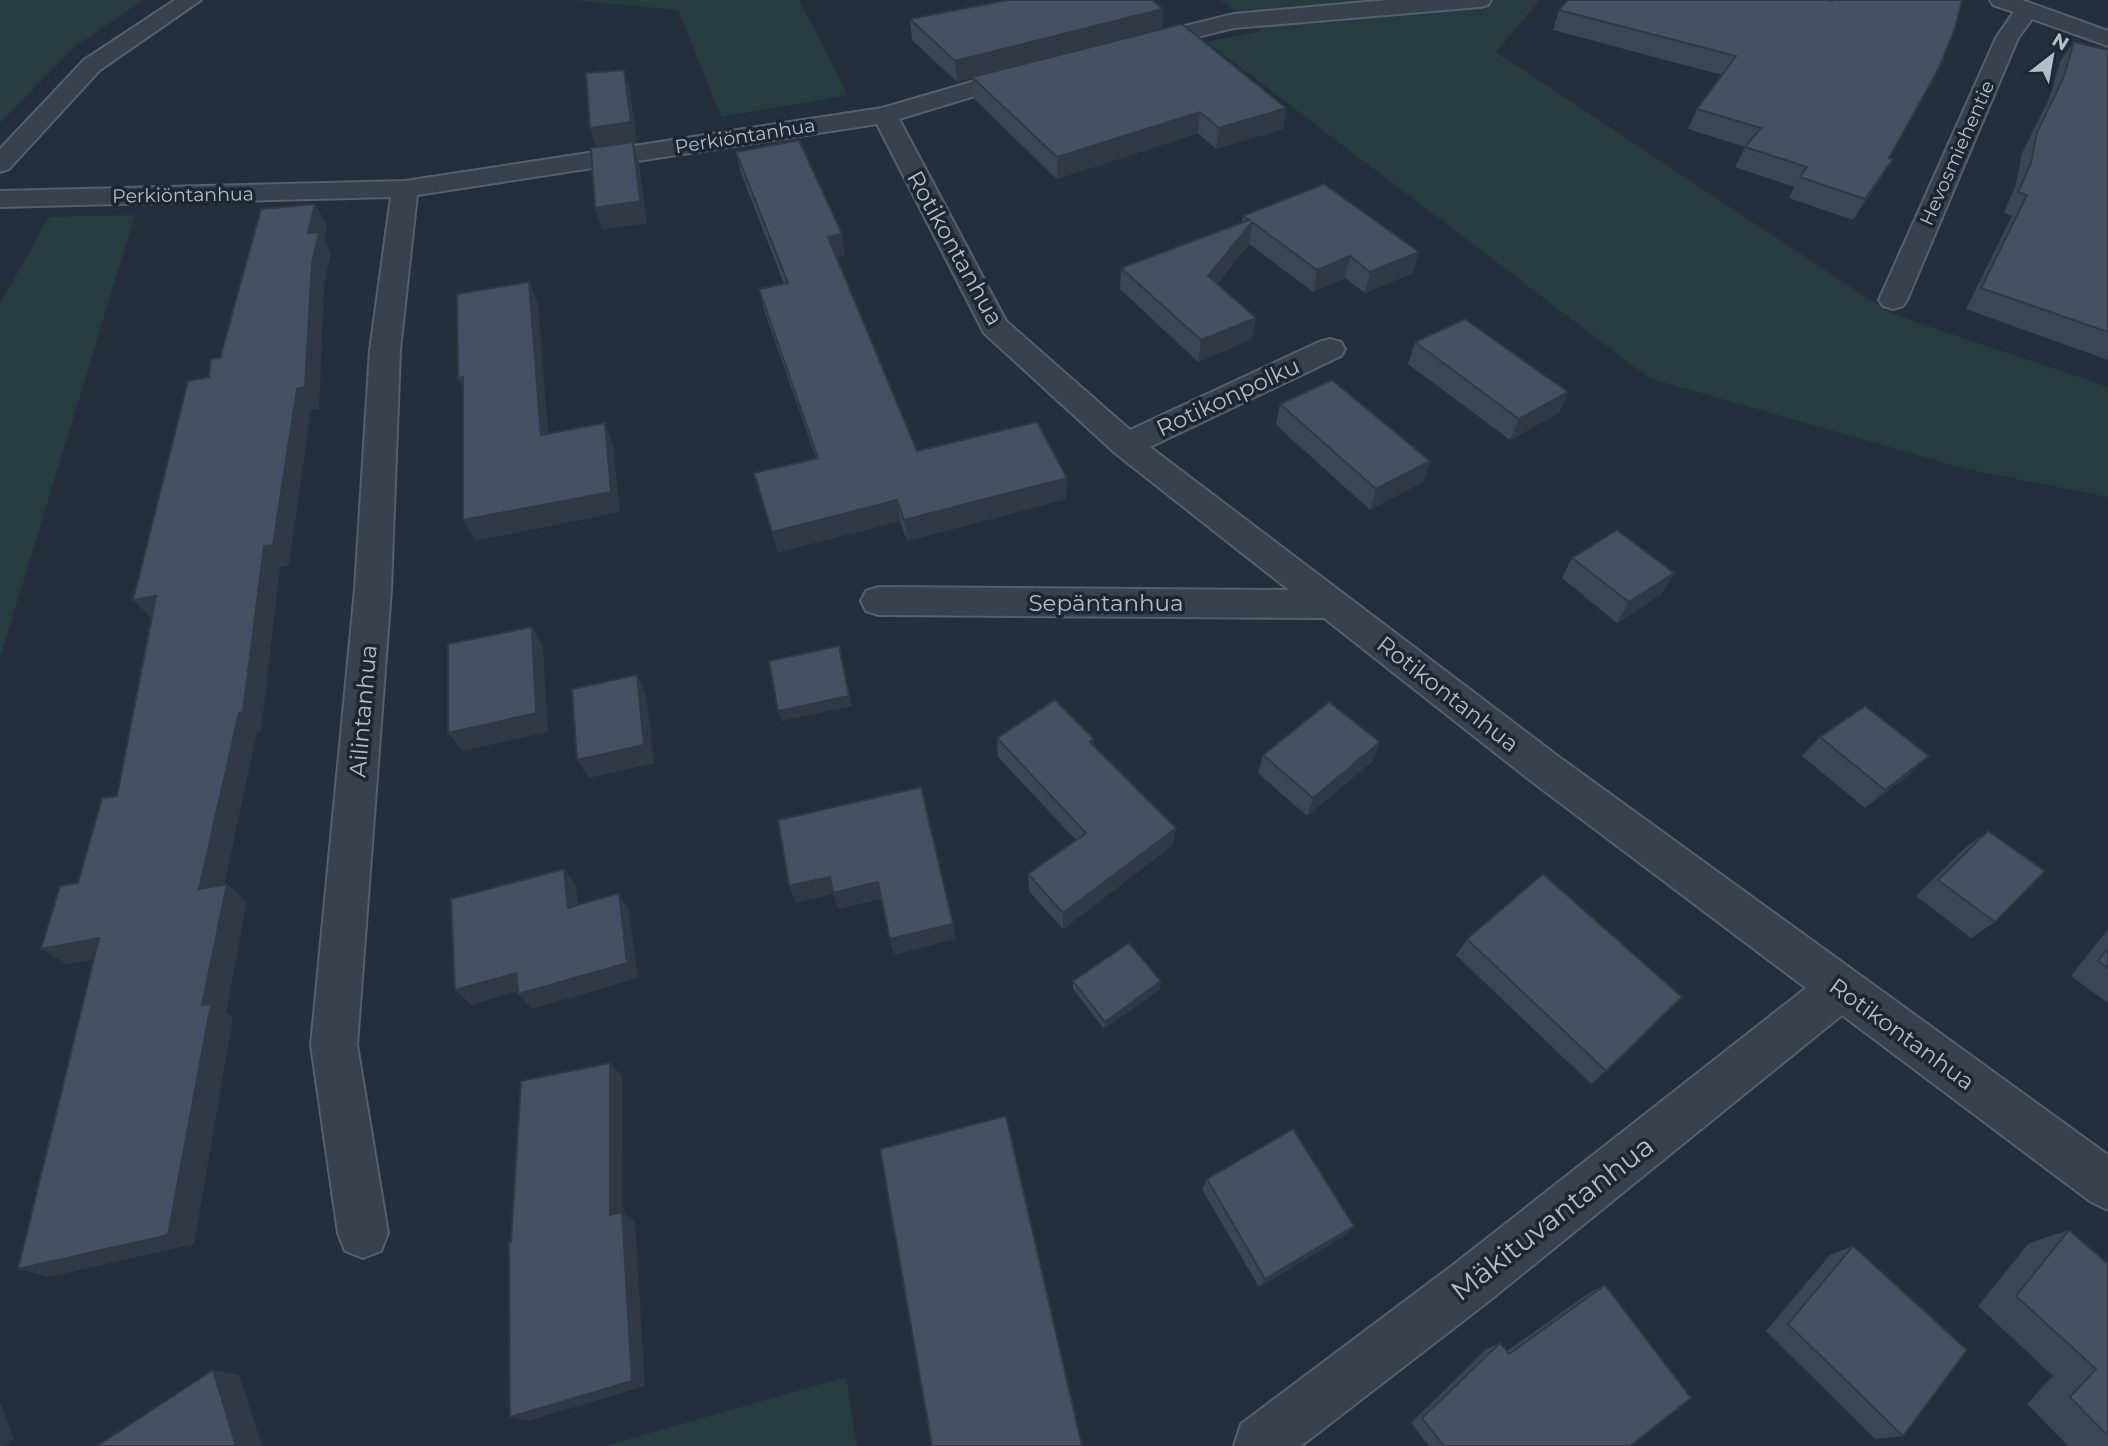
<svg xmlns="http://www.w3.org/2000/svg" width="2108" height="1446" font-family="Montserrat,sans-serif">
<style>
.green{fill:#263c3f}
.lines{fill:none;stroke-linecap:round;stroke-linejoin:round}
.minor-casing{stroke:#565f6c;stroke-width:4}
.minor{fill:#38414e;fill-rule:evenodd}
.wall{fill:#3b4654}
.shaded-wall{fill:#303945}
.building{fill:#455162;stroke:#303945;stroke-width:2}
.labels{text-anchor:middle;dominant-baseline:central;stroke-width:7;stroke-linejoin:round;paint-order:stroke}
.far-street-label{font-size:19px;fill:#b4bcc9;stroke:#1d2633}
.street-label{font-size:23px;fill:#b4bcc9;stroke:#1d2633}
.near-street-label{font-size:28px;fill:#b4bcc9;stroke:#1d2633}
</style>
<rect width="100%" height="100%" fill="#242f3e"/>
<g class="green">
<path d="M0 0H143L76 46 0 123Z"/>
<path d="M572 0H799L848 95 721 117 678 10Z"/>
<path d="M1220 0H1540L1496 52 1890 313 2108 387V497L1966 469 1649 378 1207 42 1261 31Z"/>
<path d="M135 215 0 658V304L49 217Z"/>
<path d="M846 1377 857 1446H605Z"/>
</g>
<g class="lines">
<defs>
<g id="minor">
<path d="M175 0H201L100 70 9 169 0 172V149L84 60Z"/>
<path d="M1387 0H1491L1488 5 1480 7 1234 28 1139 51 1131 49 1128 44 1131 39 1234 14Z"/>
<path d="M1990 0H2022L2108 31V46L2032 19 2018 38 1907 300 1903 306 1893 309 1883 306 1879 300 1996 38 2014 12 1993 5Z"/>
<path d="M1023 67 1031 69 1035 74 1031 79 899 119 1006 321 1130 430 1319 342 1330 339 1341 342 1345 349 1341 356 1150 447 1559 757 2108 1155V1210L2091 1202 1842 1015 1489 1301 1301 1446H1234L1241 1424 1453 1265 1806 988 1531 781 1324 618 879 615 866 611 861 601 866 591 879 587 1289 590 1115 453 984 333 877 124 417 195 400 350 391 589 357 1045 388 1233 381 1251 363 1258 345 1251 338 1233 311 1045 355 589 370 350 391 197 0 207V191L405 181 882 108Z"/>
</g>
</defs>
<use href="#minor" class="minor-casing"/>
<use href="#minor" class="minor"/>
</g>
<g class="wall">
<path d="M1830 0H1962L1889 158 1881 179 1853 220 1789 198 1794 187 1735 167 1745 147 1688 129 1697 109 1722 75 1553 30 1559 10Z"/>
<path d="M1163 9 1162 29 1286 108 1283 129 1216 149 1198 133 1057 179 973 98 972 78 957 82 912 40 910 19Z"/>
<path d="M2074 42 2108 50V360L1966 309 2012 216 2004 213 2016 184 2022 153 2049 99 2060 62Z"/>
<path d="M736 152 845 255 836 257 917 451 1066 499 907 541 900 521 778 552 754 473 816 458 764 310 759 289 784 284 741 173Z"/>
<path d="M1243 216 1413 273 1365 293 1345 278 1313 292 1249 244 1217 284 1256 318 1252 339 1198 362 1120 289 1121 268 1242 222Z"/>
<path d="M1415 342 1568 392 1559 413 1510 440 1408 364Z"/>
<path d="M1280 404 1430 461 1423 482 1370 510 1276 425Z"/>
<path d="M1572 558 1674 573 1661 594 1617 623 1562 578Z"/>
<path d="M1820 737 1909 775 1865 808 1802 756Z"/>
<path d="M997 738 1094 739 1093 745 1173 845 1063 929 1029 891 1028 874 1076 840 998 757Z"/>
<path d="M1263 755 1373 761 1307 816 1258 773Z"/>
<path d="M1988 831 1995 922 1971 938 1916 896 1965 848Z"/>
<path d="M2108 929V1003L2071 976Z"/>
<path d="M1467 939 1606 1071 1591 1084 1456 955Z"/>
<path d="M1073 981H1161L1160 989 1104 1029 1073 989Z"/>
<path d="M1207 1179 1354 1226 1345 1235 1259 1287 1202 1189Z"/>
<path d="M2069 1230 2108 1264V1446H2068L2027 1404 2053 1376 1978 1306 2029 1243Z"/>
<path d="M1853 1246 1903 1436 1875 1439 1766 1331 1830 1255Z"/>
<path d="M1605 1285 1630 1446H1429L1411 1423 1486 1349 1500 1343 1507 1351 1589 1293Z"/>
</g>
<g class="shaded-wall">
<path d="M1163 9 1162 30 957 82 955 61Z"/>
<path d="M624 70 630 91 637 143H633L639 163 647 223 602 230 595 208 597 149 590 128Z"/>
<path d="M1286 108 1283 129 1216 149 1219 128Z"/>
<path d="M1200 112 1198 133 1057 179V157Z"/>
<path d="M1893 159 1881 179 1853 220 1865 199Z"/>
<path d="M315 204 327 225 324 240 331 253 324 285 319 409 311 410 289 565 280 567 261 731 257 732 220 905 199 889 264 546 308 233Z"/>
<path d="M1252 222 1249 244 1205 298 1208 276Z"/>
<path d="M842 234 845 255 831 258 828 237Z"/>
<path d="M1419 252 1413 273 1365 293 1370 272Z"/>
<path d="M1350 256 1345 278 1313 292 1317 270Z"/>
<path d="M529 282 538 304 550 456 541 435Z"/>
<path d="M1256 318 1252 339 1198 362 1201 340Z"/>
<path d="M463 377 468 399 458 378Z"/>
<path d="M1568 392 1559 413 1510 440 1519 419Z"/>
<path d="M605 423 613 445 620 512 475 541 463 520Z"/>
<path d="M1430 461 1423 482 1370 510 1376 489Z"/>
<path d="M1067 478 1066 499 907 541 904 520Z"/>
<path d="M897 500 900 521 778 552 772 532Z"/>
<path d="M1674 573 1661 594 1617 623 1629 602Z"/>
<path d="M156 596 153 621 133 600Z"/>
<path d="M532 627 543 647 548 732 462 751 448 733Z"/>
<path d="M839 646 852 706 781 721 778 711Z"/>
<path d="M637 675 646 694 654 763 589 778 577 760Z"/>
<path d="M1380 742 1373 761 1307 816 1313 798Z"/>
<path d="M1929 756 1909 775 1865 808 1885 790Z"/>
<path d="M1176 828 1173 845 1063 929V913Z"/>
<path d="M564 869 576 885 580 924 568 908Z"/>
<path d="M830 877 878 882 882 899 838 909 833 894 796 903 789 886Z"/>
<path d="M227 884 247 901 226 1013 233 1018 194 1244 49 1277 18 1269 202 1005Z"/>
<path d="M619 893 629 910 638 978 532 1009 518 994Z"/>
<path d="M953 924 956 939 894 955 890 939Z"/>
<path d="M99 938 124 954 67 964 41 949Z"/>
<path d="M516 973 530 988 471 1005 455 990Z"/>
<path d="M1161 981 1160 989 1104 1029 1105 1022Z"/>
<path d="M610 1063 622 1076 623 1212 635 1222 645 1386 528 1421 510 1417 610 1215Z"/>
<path d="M1354 1226 1345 1235 1259 1287 1265 1279Z"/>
<path d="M213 1370 239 1375 262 1446H236Z"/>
<path d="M0 1402 14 1439 5 1446H0Z"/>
</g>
<g class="building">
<path d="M1008 0H1152L1163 9 955 61 910 19Z"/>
<path d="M1568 0H1826L1832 1 1833 0H1962L1955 28 1939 68 1889 158 1893 159 1865 199 1800 177 1807 167 1745 147 1761 128 1697 109 1736 56 1559 10Z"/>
<path d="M1182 24 1286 108 1219 128 1200 112 1057 157 972 77Z"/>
<path d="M2074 42 2108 50V332L1981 288 2027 195 2018 192 2031 163 2037 132 2063 79Z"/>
<path d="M624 70 631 122 590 128 586 73Z"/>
<path d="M799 140 842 234 828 237 917 451 1037 422 1067 478 904 520 897 500 772 532 754 473 818 458 759 289 788 283 736 152Z"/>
<path d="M633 142 640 201 595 208 591 148Z"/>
<path d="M1324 184 1419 252 1370 272 1350 256 1317 270 1252 222 1208 276 1256 318 1201 340 1121 268 1249 220 1243 216Z"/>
<path d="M315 204 308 233 319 232 312 264 305 387 297 389 273 545 264 546 243 712 239 713 199 889 227 884 202 1005 211 1004 168 1235 18 1269 99 938 41 949 60 886 78 883 102 798 117 796 156 596 133 600 188 381 209 377 211 359 220 358 261 209Z"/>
<path d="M529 282 541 435 605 423 611 492 463 520V377L458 378 457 294Z"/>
<path d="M1465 319 1568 392 1519 419 1415 342Z"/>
<path d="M1332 380 1430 461 1376 489 1280 404Z"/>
<path d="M1617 530 1674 573 1629 602 1572 558Z"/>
<path d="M532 627 536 713 448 733V644Z"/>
<path d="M839 646 849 696 778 711 769 661Z"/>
<path d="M637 675 644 745 577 760 572 689Z"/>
<path d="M1055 700 1094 739 1090 742 1176 828 1063 913 1028 874 1086 833 997 738Z"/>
<path d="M1329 702 1380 742 1313 798 1263 755Z"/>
<path d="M1865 706 1929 756 1885 790 1820 737Z"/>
<path d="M921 787 953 924 890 939 878 882 833 893 830 877 789 886 778 820Z"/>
<path d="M1988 831 2045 871 1995 922 1938 880Z"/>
<path d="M564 869 568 908 619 893 627 963 518 994 516 973 455 990 451 899Z"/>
<path d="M1543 874 1682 997 1606 1071 1467 939Z"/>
<path d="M1129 943 1161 981 1105 1022 1073 981Z"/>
<path d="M2108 948V968L2098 961Z"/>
<path d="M610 1063V1215L622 1212 632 1381 510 1417 509 1243 511 1242 521 1081Z"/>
<path d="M1006 1116 1082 1446H932L880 1149Z"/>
<path d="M1293 1129 1354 1226 1265 1279 1207 1179Z"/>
<path d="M2069 1230 2108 1264V1436L2070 1397 2096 1369 2016 1296Z"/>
<path d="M1853 1246 1967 1350 1903 1436 1788 1324Z"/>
<path d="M1605 1285 1691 1398 1630 1446H1444L1422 1418 1500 1343 1509 1354Z"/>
<path d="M213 1370 236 1446H97Z"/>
</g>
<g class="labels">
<g class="far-street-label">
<text transform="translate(745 136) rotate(-9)">Perkiöntanhua</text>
<text transform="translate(1957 153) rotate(-66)">Hevosmiehentie</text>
<text transform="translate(183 195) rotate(-1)">Perkiöntanhua</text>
</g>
<g class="street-label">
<text transform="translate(955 248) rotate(61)">Rotikontanhua</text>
<text transform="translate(1228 397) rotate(-25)">Rotikonpolku</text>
<text x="1106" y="603">Sepäntanhua</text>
<text transform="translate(1448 694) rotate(38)">Rotikontanhua</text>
<text transform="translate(363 711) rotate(-85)">Ailintanhua</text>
<text transform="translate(1902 1034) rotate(36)">Rotikontanhua</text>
</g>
<g class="near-street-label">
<text transform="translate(1552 1218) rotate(-38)">Mäkituvantanhua</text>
</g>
</g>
<g transform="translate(2052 56) rotate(31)" stroke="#1d2633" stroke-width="5" paint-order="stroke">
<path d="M0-5L12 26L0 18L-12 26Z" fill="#b4bcc9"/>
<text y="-10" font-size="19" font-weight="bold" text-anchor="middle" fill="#b4bcc9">N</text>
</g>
</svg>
